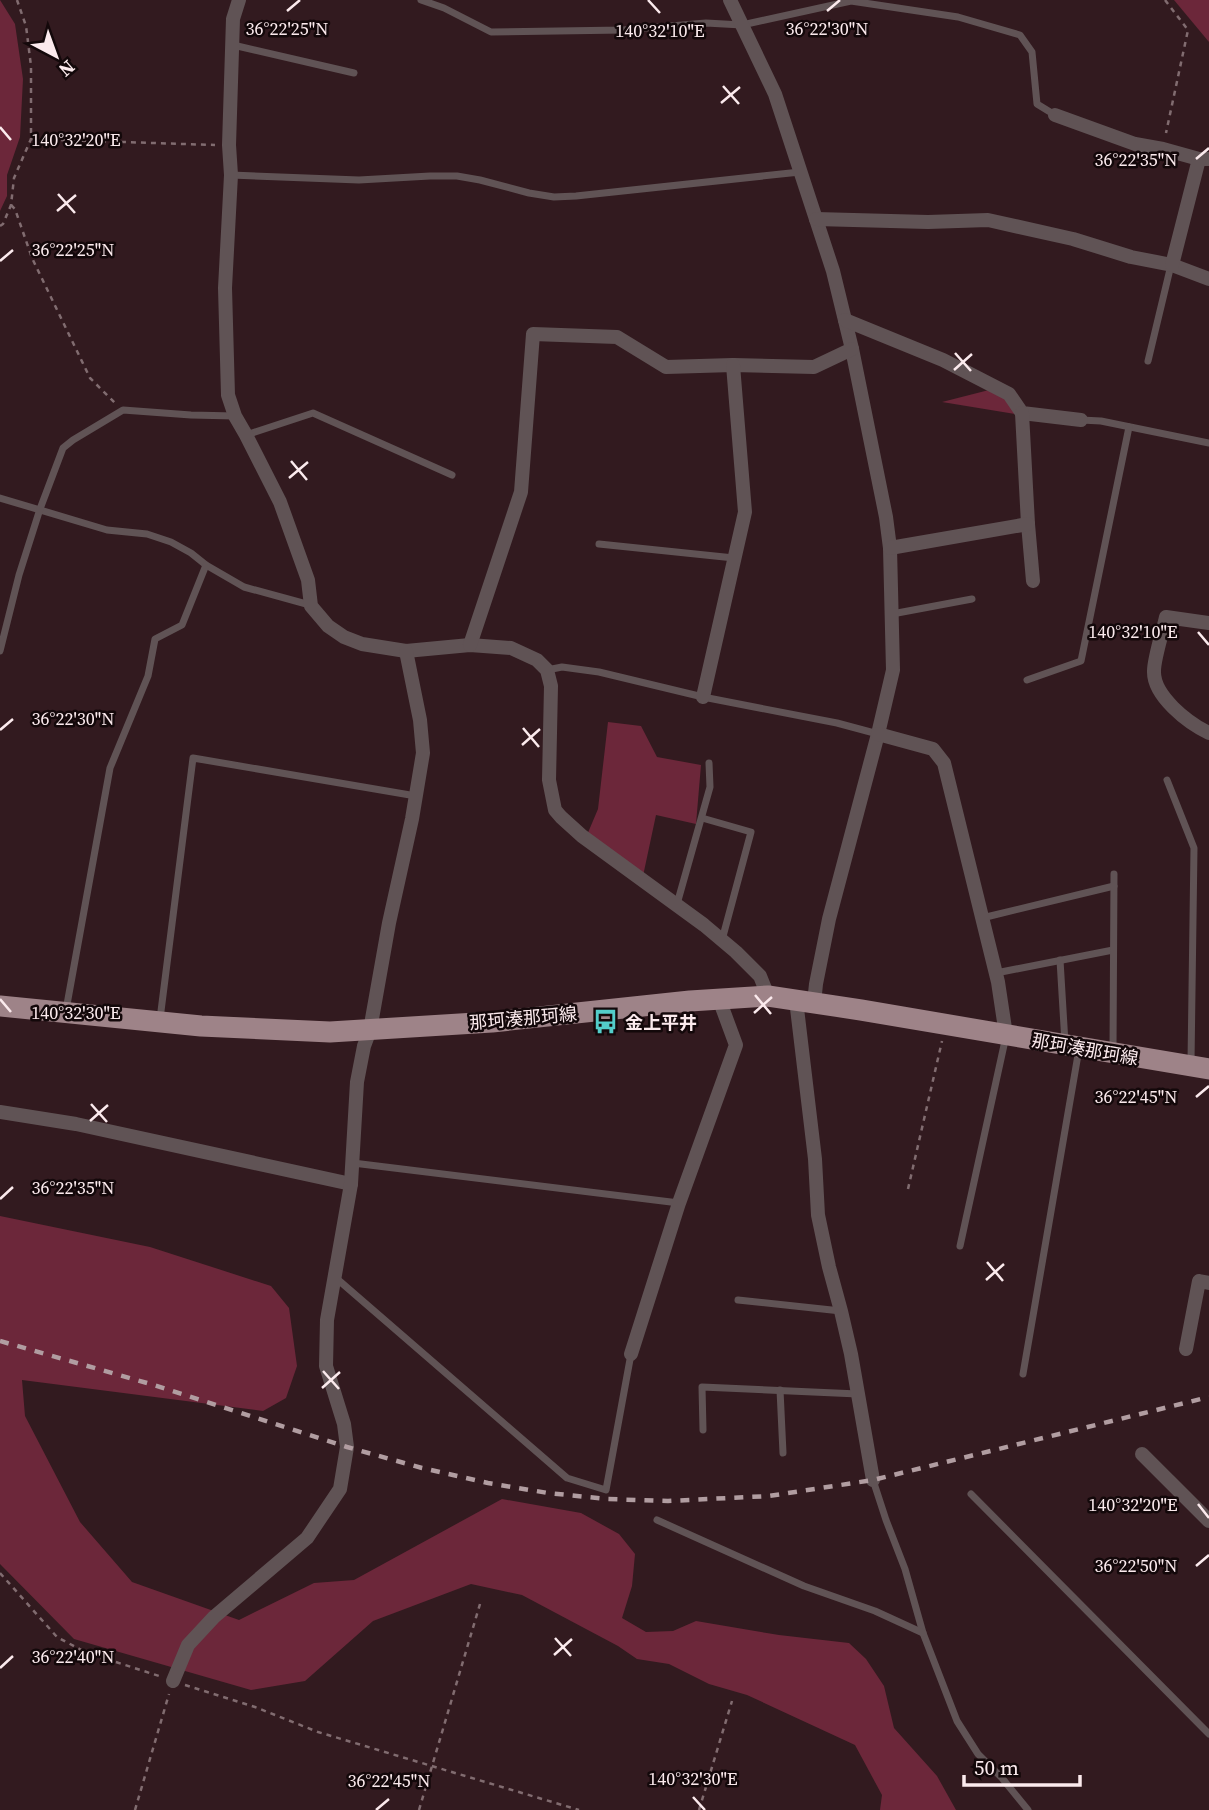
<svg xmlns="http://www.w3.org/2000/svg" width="1209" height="1810" font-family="'Source Serif 4','Noto Sans JP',serif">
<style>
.green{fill:#6c273a}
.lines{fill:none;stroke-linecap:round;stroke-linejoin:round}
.path{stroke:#816c70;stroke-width:2.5;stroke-dasharray:5 5;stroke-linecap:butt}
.lane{stroke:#605355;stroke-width:7}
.street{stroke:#605355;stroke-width:14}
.primary{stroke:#9e8388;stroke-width:21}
.rail{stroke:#b19da1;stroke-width:4.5;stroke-dasharray:9 9;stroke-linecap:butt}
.ticks{fill:none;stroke:#fbeaed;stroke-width:2.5}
.labels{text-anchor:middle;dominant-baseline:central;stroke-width:5;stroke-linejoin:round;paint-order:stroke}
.street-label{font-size:18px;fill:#fbeaed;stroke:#13080a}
.poi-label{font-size:18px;font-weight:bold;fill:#fbeaed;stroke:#13080a;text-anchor:start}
.ticks-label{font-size:18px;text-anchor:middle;fill:#fbeaed;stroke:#13080a;stroke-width:5;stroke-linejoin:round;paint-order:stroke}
</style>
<rect width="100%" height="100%" fill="#321a1f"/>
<g class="green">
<path d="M0 0 15 24 23 79 20 137 7 175V196L0 211Z"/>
<path d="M1174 0H1209V42Z"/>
<path d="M989 390 1007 399 1015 414 942 402Z"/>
<path d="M608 722 641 726 657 757 701 765 696 824 656 815 643 876 587 835 598 809Z"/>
<path d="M0 1216 150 1247 271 1286 289 1308 297 1366 286 1398 263 1411 22 1380 25 1416 80 1522 132 1582 239 1620 314 1583 354 1580 502 1499 581 1513 619 1534 635 1554 632 1586 622 1618 646 1632 673 1631 696 1621 779 1635 849 1643 866 1659 884 1686 894 1728 937 1776 956 1810H880L882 1795 855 1745 747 1695 709 1684 669 1664 637 1659 618 1646 522 1595 471 1584 373 1621 305 1681 251 1690 74 1639 0 1564Z"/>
</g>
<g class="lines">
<g class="path">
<path d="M1165 0 1188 30 1166 133"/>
<path d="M31 139 215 145"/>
<path d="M11 205 15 209 32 258 90 378 115 403"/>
<path d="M0 226 3 224 11 205 14 178 31 139V66L26 26 17 0"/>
<path d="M908 1189 942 1041"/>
<path d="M0 1573 57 1637 85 1652 159 1676"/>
<path d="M185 1685 255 1707 318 1732 579 1810"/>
<path d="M135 1810 169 1694"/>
<path d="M419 1810 480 1604"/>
<path d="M699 1810 732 1701"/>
</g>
<g class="lane">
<path d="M421 0 444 8 491 32 623 30 706 23 742 25 851 1 958 17 1020 35 1032 52 1037 104 1055 115"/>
<path d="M233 45 354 73"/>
<path d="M231 175 359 180 430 176H457L480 180 529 193 554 197 576 196 800 172"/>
<path d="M1148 361 1171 265"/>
<path d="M1081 420 1101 421 1209 443"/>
<path d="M246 435 313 413 452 475"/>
<path d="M0 498 107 530 147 534 171 542 191 553 206 565 244 587 310 605"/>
<path d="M599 544 734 558"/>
<path d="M892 614 972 599"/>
<path d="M0 651 19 575 40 509 63 448 73 440 123 410 191 415 235 416"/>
<path d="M547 670 562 667 599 672 703 697 837 723 878 734"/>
<path d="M1027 680 1081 661 1129 427"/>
<path d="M1167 780 1194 848 1191 1062"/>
<path d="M702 818 751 832 722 940"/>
<path d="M677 904 710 787 709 763"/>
<path d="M982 918 1114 886"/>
<path d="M1060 960 1065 1043"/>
<path d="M996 973 1113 950"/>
<path d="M66 1010 110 768 148 676 155 639 182 625 206 565"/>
<path d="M160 1019 193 758 416 796"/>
<path d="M1113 1049 1114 874"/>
<path d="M353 1163 679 1203"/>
<path d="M960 1246 1006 1036"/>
<path d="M336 1278 567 1478 606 1490 631 1354"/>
<path d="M738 1300 841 1311"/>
<path d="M1023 1374 1079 1049"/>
<path d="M780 1390 783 1453"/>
<path d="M703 1430 702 1387 858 1394"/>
<path d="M873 1480 886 1520 905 1569 923 1633 957 1721 978 1754 1002 1778 1028 1810"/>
<path d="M971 1494 1209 1734"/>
<path d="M657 1520 804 1586 875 1611 923 1633"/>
</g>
<g class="street">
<path d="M239 0 233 19 229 145 231 175 225 288 228 395 235 416 246 435 280 502 308 580 311 606 328 626 344 637 362 644 406 651 470 645 511 648 537 660 547 670 551 686 549 780 555 810 561 817 582 836 704 925 736 952 760 976 768 996"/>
<path d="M730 0 775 94 833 271 852 349 886 517 890 548 893 670 878 734 829 919 816 984 814 1003"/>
<path d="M1055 115 1135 144 1163 149 1199 159H1209"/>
<path d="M816 219 928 222 988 220 1073 239 1131 257 1172 265 1209 279"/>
<path d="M1172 265 1199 159"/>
<path d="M845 320 943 360 1009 394 1022 413 1081 420"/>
<path d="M1022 413 1028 524 1033 581"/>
<path d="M890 548 1028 524"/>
<path d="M1209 623 1166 617C1163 631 1154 658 1154 671 1153 696 1188 723 1209 733"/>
<path d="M470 645 521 492 533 334 617 337 666 367 733 365 814 367 852 349"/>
<path d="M703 697 745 512 733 365"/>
<path d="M878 734 933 749 944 763 998 982 1006 1035"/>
<path d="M796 1000 815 1159 818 1215 829 1267 841 1311 851 1354 873 1480"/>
<path d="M0 1112 76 1124 351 1184"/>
<path d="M1186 1349 1199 1281 1209 1283"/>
<path d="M631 1354 679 1203 736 1045 719 999"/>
<path d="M1142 1454 1209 1521"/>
<path d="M173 1681 188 1645 214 1617 307 1538 340 1489 347 1447 344 1424 326 1366 327 1320 351 1184 357 1082 364 1046 370 1030 389 923 412 819 423 753 420 720 406 651"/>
</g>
<path class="primary" d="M0 1006 201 1026 330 1032 492 1022 690 1001 768 996 861 1010 1209 1069"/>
<path class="rail" d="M0 1341 154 1385 347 1447 422 1468 488 1483 548 1493 607 1499 668 1501 769 1496 873 1480 1209 1397"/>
</g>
<path class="ticks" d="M648 0 660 13M287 11 300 0M827 11 840 0M723 86 739 104M721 103 740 87M0 127 11 140M1196 159 1209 148M58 194 75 213M57 211 76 195M0 261 13 250M955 353 971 371M954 370 972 354M291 461 307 480M289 478 308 462M1198 632 1209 645M523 728 539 747M0 730 13 719M522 745 540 729M755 995 771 1014M0 999 11 1012M754 1013 772 997M1196 1097 1209 1086M91 1104 107 1122M90 1121 108 1105M0 1199 13 1187M987 1262 1003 1281M986 1280 1004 1264M323 1371 339 1389M322 1388 340 1372M1198 1504 1209 1518M1196 1566 1209 1555M555 1638 571 1656M554 1655 572 1639M0 1668 13 1656M693 1797 705 1810M376 1810 389 1799"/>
<defs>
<symbol id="bus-bare" viewBox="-9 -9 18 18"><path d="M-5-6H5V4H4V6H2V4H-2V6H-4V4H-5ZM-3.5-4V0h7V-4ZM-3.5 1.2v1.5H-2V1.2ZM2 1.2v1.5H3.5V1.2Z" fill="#53cdca" stroke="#13080a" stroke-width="2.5" paint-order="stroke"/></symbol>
</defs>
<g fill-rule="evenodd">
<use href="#bus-bare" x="588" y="1004" width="35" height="35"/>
</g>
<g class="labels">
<g class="street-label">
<text transform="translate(523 1018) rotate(-5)">那珂湊那珂線</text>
<text transform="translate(1085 1049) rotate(10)">那珂湊那珂線</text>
</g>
<g class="poi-label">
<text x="625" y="1022">金上平井</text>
</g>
</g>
<g class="ticks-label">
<text x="287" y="35">36°22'25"N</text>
<text x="827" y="35">36°22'30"N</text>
<text x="660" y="37">140°32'10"E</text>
<text x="76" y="146">140°32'20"E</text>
<text x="1136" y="166">36°22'35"N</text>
<text x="73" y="256">36°22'25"N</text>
<text x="1133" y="638">140°32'10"E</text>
<text x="73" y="725">36°22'30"N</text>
<text x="76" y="1019">140°32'30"E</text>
<text x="1136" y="1103">36°22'45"N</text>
<text x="73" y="1194">36°22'35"N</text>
<text x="1133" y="1511">140°32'20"E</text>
<text x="1136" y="1572">36°22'50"N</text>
<text x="73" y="1663">36°22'40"N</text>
<text x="693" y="1785">140°32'30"E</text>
<text x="389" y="1787">36°22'45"N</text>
</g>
<g transform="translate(56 56) rotate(139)" stroke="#13080a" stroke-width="5" paint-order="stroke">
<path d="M0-5L12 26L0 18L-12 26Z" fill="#fbeaed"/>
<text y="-10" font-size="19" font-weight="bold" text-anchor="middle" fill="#fbeaed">N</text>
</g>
<path d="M964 1775v10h116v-10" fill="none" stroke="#fbeaed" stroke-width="3.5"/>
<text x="974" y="1775" font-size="21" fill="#fbeaed" stroke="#13080a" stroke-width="5" paint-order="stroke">50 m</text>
</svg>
